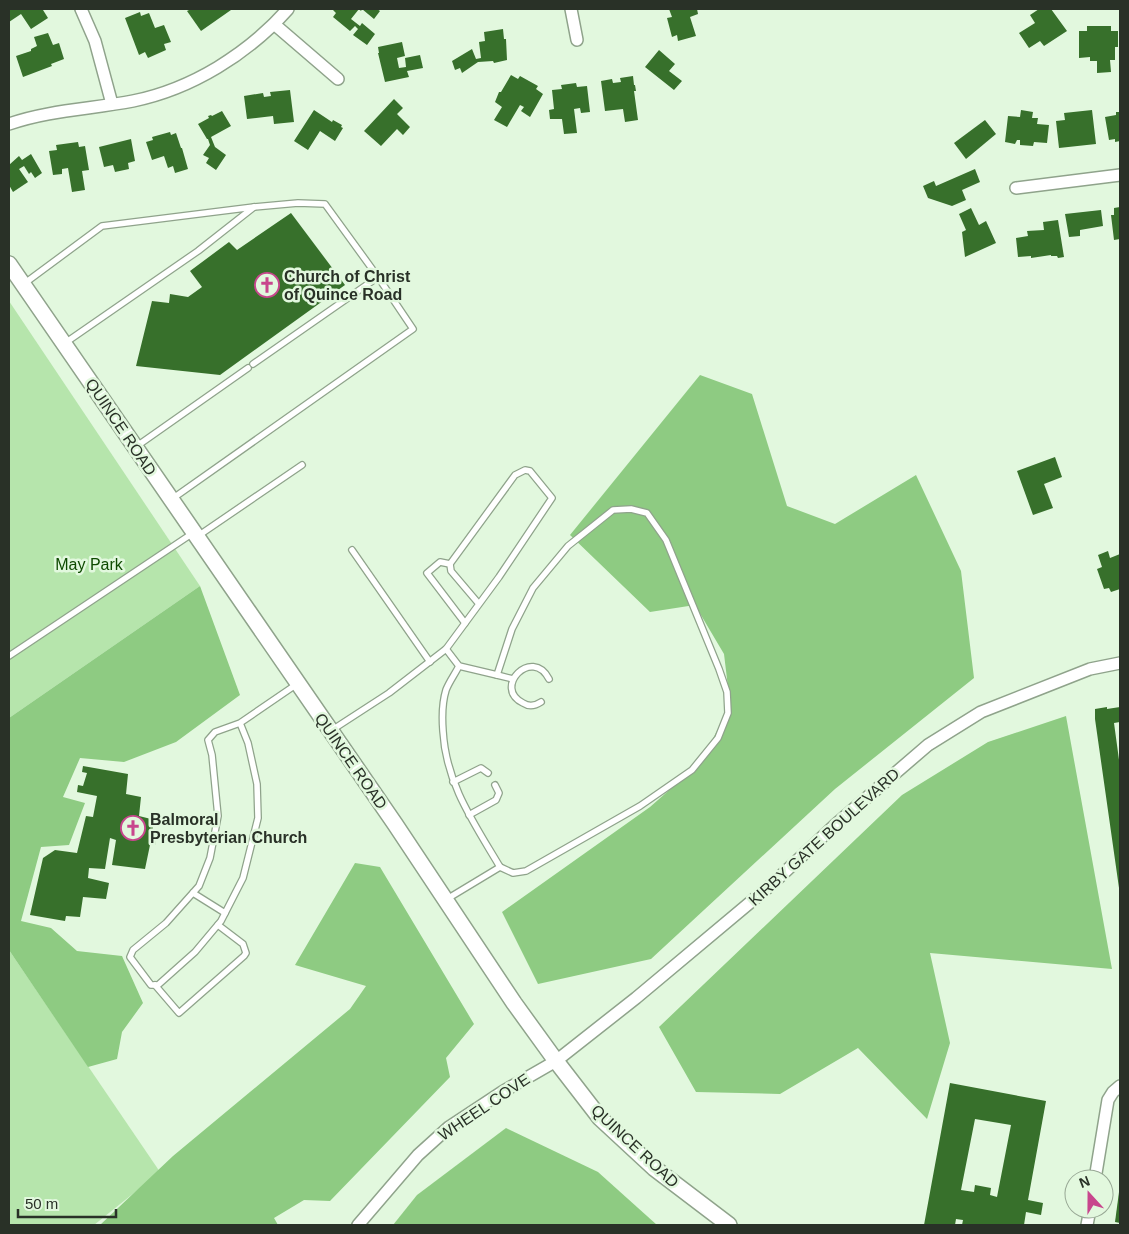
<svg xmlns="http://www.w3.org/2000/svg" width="1129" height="1234" font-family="Arial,sans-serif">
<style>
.green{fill:#b6e5ac}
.forest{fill:#8ecb82}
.building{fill:#37702b;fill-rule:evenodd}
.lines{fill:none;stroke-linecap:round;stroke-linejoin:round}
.service-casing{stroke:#8fa38b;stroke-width:8}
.minor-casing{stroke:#8fa38b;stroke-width:14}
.secondary-casing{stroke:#8fa38b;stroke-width:18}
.service{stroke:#fff;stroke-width:5.5}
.minor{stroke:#fff;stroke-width:11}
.secondary{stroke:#fff;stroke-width:15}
.labels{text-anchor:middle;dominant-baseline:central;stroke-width:5;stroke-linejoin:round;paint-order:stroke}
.poi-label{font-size:16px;font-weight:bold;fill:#293127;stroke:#e2f8de;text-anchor:start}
.street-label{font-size:16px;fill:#293127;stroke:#e2f8de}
.park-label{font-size:16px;fill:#0e4a00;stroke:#e2f8de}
</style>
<rect width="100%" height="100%" fill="#e2f8de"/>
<g class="green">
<path d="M9 301 200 586 9 718Z"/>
<path d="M9 950 160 1172 94 1225H9Z"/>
</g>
<g class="forest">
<path d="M700 375 752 394 787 506 835 524 916 475 961 571 974 678 835 789 651 959 538 984 502 912 650 807 700 763 727 712 728 687 724 654 695 605 650 612 570 535Z"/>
<path d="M200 586 240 695 176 742 124 762 80 758 63 797 85 803 69 845 41 847 21 921 51 928 77 951 122 956 143 1003 122 1032 117 1059 88 1067 9 950V718Z"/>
<path d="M1066 716 1112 969 930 953 950 1043 927 1119 858 1048 780 1094 696 1092 659 1027 902 795 988 742Z"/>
<path d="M355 863 380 867 474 1024 446 1058 450 1077 330 1201 304 1200 274 1218 278 1225H100L173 1156 350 1009 366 986 295 965Z"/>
<path d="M506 1128 598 1172 657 1225H393L417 1195Z"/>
</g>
<g class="building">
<path d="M9 9H45L43 10 48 18 31 29 21 14 9 22Z"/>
<path d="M191 9H230L231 10 201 31 187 11Z"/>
<path d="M334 9H377L380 11 374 19 362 9 361 11 359 9 351 19 360 26 362 23 375 34 367 45 353 35 358 29 355 26 350 31 333 17 336 13 333 10Z"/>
<path d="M669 9H697L698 14 690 17 696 36 678 41 677 35 672 37 667 18 672 17Z"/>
<path d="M1039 9H1051L1067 31 1044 46 1040 41 1029 48 1019 33 1035 23 1030 15Z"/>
<path d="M140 12 141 16 149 13 155 28 164 25 171 42 164 44 166 50 148 58 145 52 139 55 125 18Z"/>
<path d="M1087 26H1111V31H1118V47H1115V60H1110L1111 72 1097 73V61H1090V57L1079 58V31H1087Z"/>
<path d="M503 29 504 39H506L507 60 494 63 493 61 478 62 462 73 460 68 455 70 452 61 472 49 476 59 481 58 479 42 485 41 484 32Z"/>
<path d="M48 33 53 45 59 43 64 59 51 64 52 66 23 77 16 56 31 51V49L37 46 34 37Z"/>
<path d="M402 42 405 56 397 58 399 68 406 67 405 58 420 55 423 68 407 71 409 77 385 82 378 53H379L378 47Z"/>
<path d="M659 50 675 64 669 71 682 81 674 90 645 67Z"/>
<path d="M511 75 518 79 520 76 538 86 536 89 543 94 530 117 521 111 524 107 520 105 507 127 494 120 502 107 495 102 499 92H501Z"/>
<path d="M633 76 634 85H635L636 91H634L638 120 625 122 623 109 605 111 601 81 612 79 613 83 621 82 620 78Z"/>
<path d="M576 83 577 87 587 86 590 112 581 113 580 108 574 109 577 133 564 134 562 119H550L549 110 554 109 552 90 562 89 561 85Z"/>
<path d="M290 90 294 122 274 124 273 116 247 119 244 96 263 93 264 97 271 96 270 92Z"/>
<path d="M394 99 403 108 397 114 410 127 403 135 397 129 381 146 364 131Z"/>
<path d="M314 110 332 122 333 120 342 125 341 127 343 128 335 141 320 131 308 150 294 141Z"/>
<path d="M1021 110 1033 112 1032 118H1038L1037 124 1049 125 1047 143 1034 142 1033 146 1020 145V140H1017L1015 144 1005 142 1008 116 1020 117Z"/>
<path d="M1092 110 1096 144 1059 148 1056 121 1065 120 1064 113Z"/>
<path d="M222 111 231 126 211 137 215 147 226 155 216 170 206 163 209 158 203 155 210 145 208 139H207L198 124 209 118 208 116 211 115 212 116Z"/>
<path d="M1116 112H1120V141L1115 142V139L1109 140 1105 117 1116 115Z"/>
<path d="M985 120 996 134 966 159 954 143Z"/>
<path d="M170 132 171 135 176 133 181 148H182L188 169 175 173 173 166 168 168 164 156 152 160 146 142 153 140 152 137Z"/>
<path d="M131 139 135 161 128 163 129 169 115 172 113 165 104 167 99 147Z"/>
<path d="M78 142 79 147 85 146 89 170 82 171 85 190 72 192 68 168 62 169V174L53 175 49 151 57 150 56 145Z"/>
<path d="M31 154 42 173 35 178 31 172 29 174 24 166 19 169 28 182 13 192 9 185V165L19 156 22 160Z"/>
<path d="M975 169 980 182 962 190 966 200 952 206 928 198 923 186 934 181 936 186Z"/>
<path d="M1120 207V239L1114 240 1111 215H1114V208Z"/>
<path d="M971 208 979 225 986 221 996 243 965 257 962 232 966 230 959 214Z"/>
<path d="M1101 210 1103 226 1080 230V236L1069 237 1065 214Z"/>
<path d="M291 213 345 285 220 375 136 366 152 301 169 303 170 294 188 297 202 287 190 271 229 242 237 250Z"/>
<path d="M1058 220 1064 257 1058 258 1057 256H1051V255L1031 258V256L1018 257 1016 238 1028 236 1027 231 1044 230 1043 222Z"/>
<path d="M1055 457 1062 477 1044 484 1053 508 1033 515 1017 471Z"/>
<path d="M1108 551 1110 558 1120 554V589L1111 592 1109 588 1104 589 1097 569 1102 567 1098 555Z"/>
<path d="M1107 707V709L1120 707V722L1114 723 1120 767V895L1095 719V709Z"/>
<path d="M83 766 128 774 126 794 141 797 139 816 159 821 158 827 153 826 152 839 156 841 155 845H150L145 869 112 865 116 840 110 838 105 869 89 868 88 878 109 883 106 899 83 897 80 917 66 916 65 921 30 915 43 858 55 850 77 853 86 816 93 817 97 796 77 792 78 785 83 786 87 773 82 772Z"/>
<path d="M950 1083 1046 1101 1028 1200 1043 1203 1041 1215 1026 1212 1024 1225H962L963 1220 956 1219 955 1225H924ZM975 1119 1011 1125 997 1197 990 1195 991 1188 975 1185 974 1192 961 1190Z"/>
<path d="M1119 1192H1120V1223L1115 1222Z"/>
</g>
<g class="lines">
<defs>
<g id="service">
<path d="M25 283 102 226 254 207 298 203 325 204 378 277 253 364"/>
<path d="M65 343 198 251 254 207"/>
<path d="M137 446 248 368"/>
<path d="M172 499 413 329 378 277"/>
<path d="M198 536 302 465"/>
<path d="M352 550 430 662"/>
<path d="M450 564 440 562 427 573 465 623"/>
<path d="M446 649 459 666 497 675 512 629 533 588 568 546 613 510 631 509 647 513 666 540 719 669 727 692 728 713 718 738 692 770 640 806 526 871 513 873 500 867 447 899"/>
<path d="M9 656 193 533"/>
<path d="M459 666C455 674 449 682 446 690 442 703 442 718 443 731 446 784 474 823 500 867"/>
<path d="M497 675 513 679"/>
<path d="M541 702C535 706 529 707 523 703 492 688 532 646 549 679"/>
<path d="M240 723 215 732 208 740 212 755 218 816 210 858 199 886 166 923 133 950 130 957 151 985H158L195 952 221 921 243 878 258 818 257 784 248 743 240 723 297 684"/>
<path d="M332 730 389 693 446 649 499 577 552 498 530 471 525 470 515 475 450 564 451 571 479 604"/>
<path d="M453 782 481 768 488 773"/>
<path d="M469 815 496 800 499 793 495 785"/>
<path d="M193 893 225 913"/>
<path d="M155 985 179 1013 244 956 246 953 243 944 218 925"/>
</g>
<g id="minor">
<path d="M81 9 95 41 112 104"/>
<path d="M571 9 577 40"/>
<path d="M274 24 338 79"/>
<path d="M9 124C49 110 92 109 133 101 192 89 248 54 288 9"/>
<path d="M1016 188 1120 175"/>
<path d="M1095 1179 1108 1100 1113 1092 1120 1086"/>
<path d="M358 1225 418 1155 449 1127 502 1092 556 1061 636 998 771 885 835 825 928 745 981 712 1090 669 1120 663"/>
<path d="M1087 1225 1090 1209"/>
</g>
<path id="secondary" d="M9 264 395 824 514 1003 556 1061 600 1118 654 1168 729 1225"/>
</defs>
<use href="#service" class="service-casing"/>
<use href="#minor" class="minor-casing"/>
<use href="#secondary" class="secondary-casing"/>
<use href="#service" class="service"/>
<use href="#minor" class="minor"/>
<use href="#secondary" class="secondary"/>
</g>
<defs>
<symbol id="church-ring" viewBox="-11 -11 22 22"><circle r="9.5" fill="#e2f8de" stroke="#c8468d" stroke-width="1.5"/><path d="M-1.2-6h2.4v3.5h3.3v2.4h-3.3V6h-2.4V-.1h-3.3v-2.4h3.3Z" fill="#c8468d"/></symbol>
</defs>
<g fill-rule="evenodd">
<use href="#church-ring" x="253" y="271" width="28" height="28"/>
<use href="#church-ring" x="119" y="814" width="28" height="28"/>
</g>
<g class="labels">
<g class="poi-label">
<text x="284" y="276">Church of Christ<tspan x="284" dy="18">of Quince Road</tspan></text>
<text x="150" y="819">Balmoral<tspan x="150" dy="18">Presbyterian Church</tspan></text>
</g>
<g class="street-label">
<text transform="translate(121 427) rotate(56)">QUINCE ROAD</text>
<text transform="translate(351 761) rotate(55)">QUINCE ROAD</text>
<text transform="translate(824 837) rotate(-42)">KIRBY GATE BOULEVARD</text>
<text transform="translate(484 1107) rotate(-34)">WHEEL COVE</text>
<text transform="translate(635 1146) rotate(43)">QUINCE ROAD</text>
</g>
<g class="park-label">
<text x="89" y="564">May Park</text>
</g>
</g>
<rect width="1129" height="1234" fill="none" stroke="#293127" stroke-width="20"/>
<g transform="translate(1089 1194) rotate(339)"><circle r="24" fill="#e2f8de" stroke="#98a895"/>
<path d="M0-4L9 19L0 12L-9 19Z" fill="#c8468d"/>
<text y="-8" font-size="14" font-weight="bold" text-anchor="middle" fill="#293127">N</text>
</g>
<path d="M18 1209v8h98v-8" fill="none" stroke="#293127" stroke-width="2.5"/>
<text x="25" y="1209" font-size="15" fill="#293127" stroke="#e2f8de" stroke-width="4" paint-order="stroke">50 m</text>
</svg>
